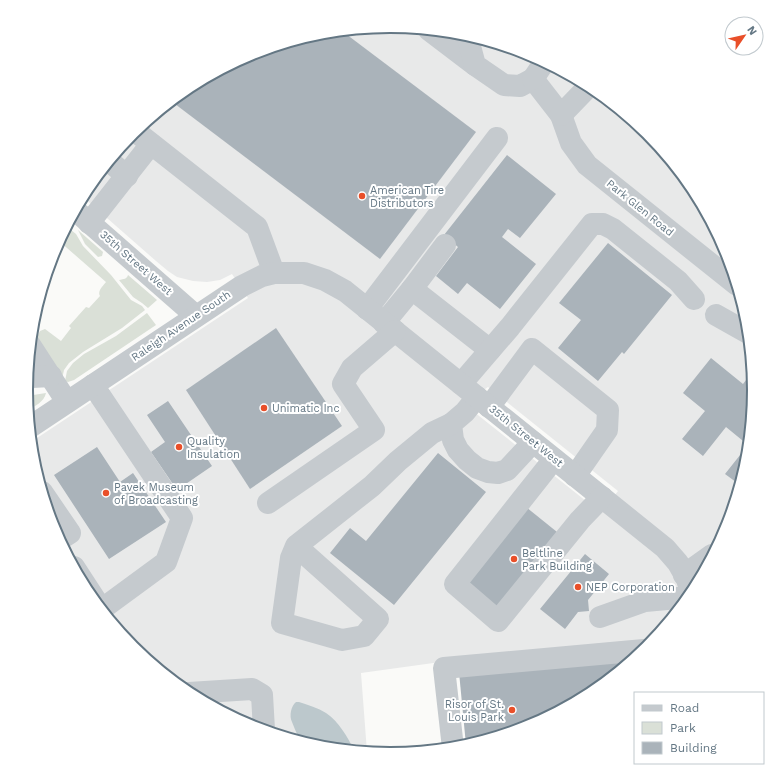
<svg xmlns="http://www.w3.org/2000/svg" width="780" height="780" font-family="'Work Sans',sans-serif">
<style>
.built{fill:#e8e9e9;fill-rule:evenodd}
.green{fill:#dae0d7}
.water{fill:#bcc8cc}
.building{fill:#aab3ba}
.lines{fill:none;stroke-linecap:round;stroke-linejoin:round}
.minor{stroke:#c5cace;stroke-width:22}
.poi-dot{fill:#e94f29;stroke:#fff;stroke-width:1.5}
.labels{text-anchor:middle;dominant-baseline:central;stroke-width:4;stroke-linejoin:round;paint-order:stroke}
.poi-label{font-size:11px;fill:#647784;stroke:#fff;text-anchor:start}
.street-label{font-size:11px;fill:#647784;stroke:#fff}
.rim{fill:none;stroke:#647784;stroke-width:2}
</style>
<rect width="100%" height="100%" fill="#fafaf8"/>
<path class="built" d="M390 26 461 33 530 54 592 87 648 133 693 188 726 251 747 319 754 390 747 461 726 530 693 592 653 641 484 656 361 673 367 752 319 747 250 726 188 693 132 647 87 592 54 529 33 461 31 442 248 298 232 274 220 280 207 282 193 281 177 277 168 271 156 261 83 197 87 188 133 132 188 87 251 54 319 33ZM488 387 618 491 601 513 464 404Z"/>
<g class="green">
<path d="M66 228 71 230 76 234 83 246 111 275 131 300 142 306 145 310 122 328 83 352 69 363 64 370 62 379 38 342V335L40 331 45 329 61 341 71 328 69 326 86 307 89 308 100 296C97 291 103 286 106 282L59 241Z"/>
<path d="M78 230 103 252 102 256 98 257 85 244Z"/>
<path d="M128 275 157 300 148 308 142 303 133 297 119 280C124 279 127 279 128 275Z"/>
<path d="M147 313 156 325 74 380 68 382 65 381 67 371 73 363 84 354 116 336Z"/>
<path d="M46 393C44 402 35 406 28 410L27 396Z"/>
</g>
<path class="water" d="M296 702H299C308 705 318 708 326 713 339 722 347 736 354 750 342 749 315 749 305 743 298 739 295 729 292 722 289 716 291 706 296 702Z"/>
<g class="building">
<path d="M342 31 476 132 380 259 171 101 188 87 251 54 319 33Z"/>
<path d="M507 155 556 194 520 238 508 229 502 237 536 264 500 309 467 283 458 294 436 276 458 247 444 235Z"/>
<path d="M608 243 672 295 624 354 622 352 598 381 558 348 581 320 559 303Z"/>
<path d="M276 328 342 426 250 489 186 390Z"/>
<path d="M711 358 743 384 752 372 754 390 747 461 740 485 725 474 748 445 726 427 703 456 682 439 705 411 683 393Z"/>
<path d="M168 401 212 466 177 490 151 452 165 442 147 415Z"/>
<path d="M97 447 120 482 133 473 166 522 109 559 54 475Z"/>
<path d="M438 453 486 492 394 605 330 553 350 528 366 541Z"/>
<path d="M526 507 562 536 502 611 466 582Z"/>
<path d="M585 554 609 574 588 600 589 611 578 612 565 629 540 609Z"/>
<path d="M631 661 592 693 529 726 466 745 459 672Z"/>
</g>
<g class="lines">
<g class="minor">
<path d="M429 30 475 65"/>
<path d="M467 35 475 65 504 85 520 86 533 79 561 115 571 143 587 165 737 285"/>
<path d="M533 79 541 67 544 61"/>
<path d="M561 115 589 86"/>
<path d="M135 131 257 227 274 273"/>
<path d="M109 161 127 176"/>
<path d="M75 210 196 316"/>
<path d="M89 223 151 144"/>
<path d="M412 289 490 350"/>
<path d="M367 309 497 138"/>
<path d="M716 315 748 333"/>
<path d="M384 323 412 289 445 245"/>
<path d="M30 345 67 402"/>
<path d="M27 379 32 377 51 376"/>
<path d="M461 384 510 327 592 224H603L613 229 678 281 694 299"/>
<path d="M93 385 182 518 166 562 102 609"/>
<path d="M477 397 465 412 451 424 453 440 458 450 467 460 477 468 488 472 498 473 507 470 533 442"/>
<path d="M489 407 532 349 608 410 607 430 575 476"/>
<path d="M30 427 242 286 262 276 274 273H304L325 280 345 291 665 548 678 563 687 579 691 594"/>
<path d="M554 459 455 584 498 621 580 520 602 497"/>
<path d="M42 492 70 533 59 540"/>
<path d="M268 503 374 430 343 384 352 368 395 331"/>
<path d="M296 546 378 619 364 636 342 640 282 623 291 558 296 546 372 486 398 461 432 433 451 424"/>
<path d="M74 567 102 610"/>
<path d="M684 575 712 555"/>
<path d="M600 617 645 601 689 597"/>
<path d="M189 693 252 689 262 695 264 730"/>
<path d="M453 748 444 668 644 650"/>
</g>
</g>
<g class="poi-dot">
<circle cx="362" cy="196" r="4"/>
<circle cx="264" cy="408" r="4"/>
<circle cx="179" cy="447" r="4"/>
<circle cx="106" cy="493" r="4"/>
<circle cx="514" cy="559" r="4"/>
<circle cx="578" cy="587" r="4"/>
<circle cx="512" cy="710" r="4"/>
</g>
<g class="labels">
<g class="poi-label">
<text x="370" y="190">American Tire<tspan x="370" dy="13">Distributors</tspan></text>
<text x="272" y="408">Unimatic Inc</text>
<text x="187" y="441">Quality<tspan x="187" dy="13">Insulation</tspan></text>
<text x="114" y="487">Pavek Museum<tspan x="114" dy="13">of Broadcasting</tspan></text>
<text x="522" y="553">Beltline<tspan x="522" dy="13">Park Building</tspan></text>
<text x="586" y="587">NEP Corporation</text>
<text x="504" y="704" text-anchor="end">Risor of St.<tspan x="504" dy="13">Louis Park</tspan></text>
</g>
<g class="street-label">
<text transform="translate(640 208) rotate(39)">Park Glen Road</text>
<text transform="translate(136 263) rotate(41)">35th Street West</text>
<text transform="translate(181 326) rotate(-34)">Raleigh Avenue South</text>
<text transform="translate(526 436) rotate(39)">35th Street West</text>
</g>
</g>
<path d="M0 0H780V780H0ZM33 390a357 357 0 1 1 714 0a357 357 0 1 1-714 0Z" fill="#fff" fill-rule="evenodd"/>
<path class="rim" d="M33 390a357 357 0 1 1 714 0a357 357 0 1 1-714 0Z"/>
<rect x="634" y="692" width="130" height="72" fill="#ffffff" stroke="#c1c9ce"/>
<rect x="642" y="705" width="20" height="6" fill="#c5cace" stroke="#c1c9ce"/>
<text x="670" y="712" font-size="12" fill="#647784">Road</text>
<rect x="642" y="722" width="20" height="12" fill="#dae0d7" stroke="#c1c9ce"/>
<text x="670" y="732" font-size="12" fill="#647784">Park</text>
<rect x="642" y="742" width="20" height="12" fill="#aab3ba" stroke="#c1c9ce"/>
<text x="670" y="752" font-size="12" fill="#647784">Building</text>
<g transform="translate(744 36) rotate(56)"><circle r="19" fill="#ffffff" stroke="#c1c9ce"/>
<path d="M0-3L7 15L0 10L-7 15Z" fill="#e94f29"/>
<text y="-6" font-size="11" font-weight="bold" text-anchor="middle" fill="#647784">N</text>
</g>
</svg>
